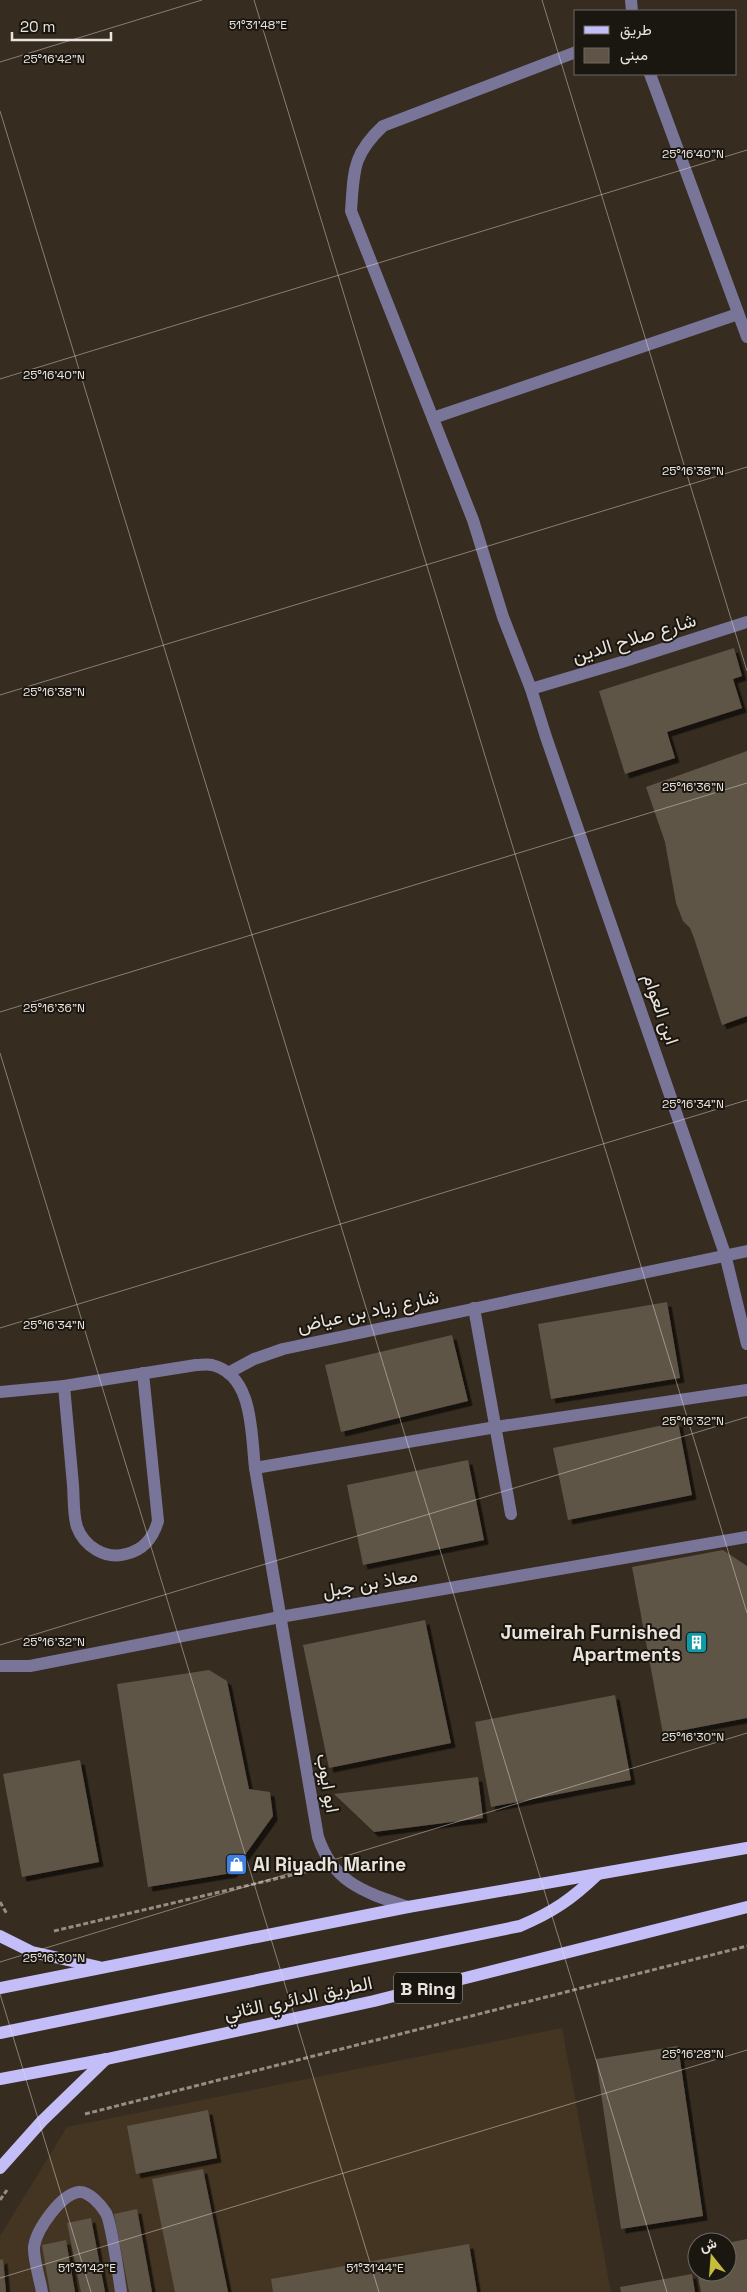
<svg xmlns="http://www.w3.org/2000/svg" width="747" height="2292" font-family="'Space Grotesk',Vazirmatn,sans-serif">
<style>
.built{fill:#443523}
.building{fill:#5f5447;filter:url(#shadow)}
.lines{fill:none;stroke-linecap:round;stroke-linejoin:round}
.path{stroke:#968e84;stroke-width:3;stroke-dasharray:5 2.5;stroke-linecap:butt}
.minor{stroke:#797598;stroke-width:12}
.major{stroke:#c4bef8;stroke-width:12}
.ticks{fill:none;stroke:#ebe4dd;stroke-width:1;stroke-opacity:0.45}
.labels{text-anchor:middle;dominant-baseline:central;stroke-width:4;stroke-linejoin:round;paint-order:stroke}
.shield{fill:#1a1610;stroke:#aca6a0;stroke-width:1}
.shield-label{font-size:18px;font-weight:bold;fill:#ebe4dd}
.street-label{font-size:19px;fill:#ebe4dd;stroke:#1a1610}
.poi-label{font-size:19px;font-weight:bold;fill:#ebe4dd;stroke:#1a1610;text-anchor:end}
.ticks-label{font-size:12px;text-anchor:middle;fill:#ebe4dd;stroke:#1a1610;stroke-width:4;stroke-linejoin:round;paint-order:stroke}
</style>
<defs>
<filter id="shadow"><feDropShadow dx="4.5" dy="4.5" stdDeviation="0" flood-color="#0009"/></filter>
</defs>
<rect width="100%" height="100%" fill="#362c20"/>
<path class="built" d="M562 2028 611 2292H0V2236L67 2127Z"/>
<g class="building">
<path d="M734 648 742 676 733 679 742 708 667 732 675 758 625 774 599 691Z"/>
<path d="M747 751V1016L722 1025 694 938 690 928 683 921 676 903 665 842 646 787Z"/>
<path d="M667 1302 680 1378 551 1399 538 1324Z"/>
<path d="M452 1335 468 1401 341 1432 325 1365Z"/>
<path d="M678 1422 692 1495 568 1520 553 1448Z"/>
<path d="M468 1460 484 1540 363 1565 347 1485Z"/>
<path d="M723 1550 747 1566V1718L663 1734 632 1567Z"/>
<path d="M425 1620 451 1743 329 1768 303 1645Z"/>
<path d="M209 1670 227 1681 249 1789 270 1792 273 1816 232 1873 148 1887 117 1684Z"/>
<path d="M615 1695 631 1780 491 1807 475 1722Z"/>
<path d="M80 1760 99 1862 22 1877 3 1774Z"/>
<path d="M478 1777 483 1818 374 1832 334 1794Z"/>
<path d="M678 2046 703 2216 621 2229 596 2059Z"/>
<path d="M208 2110 217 2158 136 2174 127 2126Z"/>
<path d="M203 2169 228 2292H175L152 2179Z"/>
<path d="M137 2209 152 2292H129L114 2214Z"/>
<path d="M91 2218 105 2292H81L67 2223Z"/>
<path d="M747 2239V2292H701L697 2272H727V2243Z"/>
<path d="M66 2240 75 2292H50L42 2245Z"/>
<path d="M469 2244 477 2292H273L271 2279Z"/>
<path d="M697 2249V2266H696L693 2250Z"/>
<path d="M3 2259 6 2292H0V2260Z"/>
<path d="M692 2274 695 2292H621L620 2287Z"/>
</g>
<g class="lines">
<g class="path">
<path d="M0 1902 7 1914"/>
<path d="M54 1931 309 1871"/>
<path d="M85 2114 747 1946"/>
<path d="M0 2200 7 2190"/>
</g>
<g class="minor">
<path d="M631 0 632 11"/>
<path d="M576 52 383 126C352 155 354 171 351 211L473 520 503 617 531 689 546 737 725 1254 747 1344"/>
<path d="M650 74 747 337"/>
<path d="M433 418 738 314"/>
<path d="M531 689 622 662 747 622"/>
<path d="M474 1308 511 1514"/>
<path d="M228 1373 254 1359 283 1349 747 1251"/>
<path d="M64 1386C67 1419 70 1452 73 1485 74 1498 73 1515 77 1527 84 1546 105 1560 126 1554 144 1550 153 1538 158 1521L143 1373"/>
<path d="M0 1392 64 1386 196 1365C201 1365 207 1364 212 1365 254 1375 251 1435 255 1468L318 1837C334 1884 365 1892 408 1907"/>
<path d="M255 1468 496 1427 747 1390"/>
<path d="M0 1666H30L280 1617 747 1537"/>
<path d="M42 2292C40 2280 33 2258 34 2247 36 2230 61 2194 79 2192 89 2191 101 2205 106 2213 111 2222 119 2278 121 2292"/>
</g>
<g class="major">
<path d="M0 1936 32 1952 99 1967"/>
<path d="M0 1988 408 1907 747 1848"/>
<path d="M0 2033 520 1926C553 1912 572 1899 598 1874"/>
<path d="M0 2079 107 2059 374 2001 747 1907"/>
<path d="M0 2168 42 2121 106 2059"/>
</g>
</g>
<path class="ticks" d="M254 0 747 1613M542 0 747 671M0 62 202 0M0 111 667 2292M0 379 747 150M0 695 747 467M0 1012 747 783M0 1053 379 2292M0 1328 747 1100M0 1645 747 1417M0 1962 747 1733M0 1994 91 2292M0 2278 747 2050"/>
<defs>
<symbol id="building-square" viewBox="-11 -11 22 22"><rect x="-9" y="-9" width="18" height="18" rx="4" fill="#0f9aa8" stroke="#1a1610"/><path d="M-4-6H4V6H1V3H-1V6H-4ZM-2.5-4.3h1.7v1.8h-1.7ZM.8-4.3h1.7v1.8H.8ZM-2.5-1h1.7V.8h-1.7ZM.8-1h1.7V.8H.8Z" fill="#fff"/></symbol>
<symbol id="shop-square" viewBox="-11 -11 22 22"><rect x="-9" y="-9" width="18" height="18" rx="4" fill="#3f7fe0" stroke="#1a1610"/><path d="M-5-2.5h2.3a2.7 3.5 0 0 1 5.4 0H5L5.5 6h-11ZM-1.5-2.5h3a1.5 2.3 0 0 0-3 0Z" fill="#fff"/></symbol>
</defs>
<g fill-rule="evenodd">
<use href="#building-square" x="684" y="1630" width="25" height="25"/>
<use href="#shop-square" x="224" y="1852" width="25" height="25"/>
</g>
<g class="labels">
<rect class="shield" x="394" y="1972.5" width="68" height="31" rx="4"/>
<g class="shield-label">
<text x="428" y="1988">B Ring</text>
</g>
<g class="street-label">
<text transform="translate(634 638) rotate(-17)">شارع صلاح الدين</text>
<text transform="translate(661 1009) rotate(71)">ابن العوام</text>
<text transform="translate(368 1311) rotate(-12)">شارع زياد بن عياض</text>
<text transform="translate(370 1583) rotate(-10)">معاذ بن جبل</text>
<text transform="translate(328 1783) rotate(80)">ابو ايوب</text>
<text transform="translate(298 1998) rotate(-12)">الطريق الدائري الثاني</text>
</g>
<g class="poi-label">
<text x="681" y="1632">Jumeirah Furnished<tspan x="681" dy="22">Apartments</tspan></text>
<text x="253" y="1864" text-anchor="start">Al Riyadh Marine</text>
</g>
</g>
<g class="ticks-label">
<text x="258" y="29">51°31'48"E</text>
<text x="54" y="63">25°16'42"N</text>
<text x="693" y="158">25°16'40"N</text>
<text x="54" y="379">25°16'40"N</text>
<text x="693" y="475">25°16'38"N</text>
<text x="54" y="696">25°16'38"N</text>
<text x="693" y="791">25°16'36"N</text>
<text x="54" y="1012">25°16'36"N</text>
<text x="693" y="1108">25°16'34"N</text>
<text x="54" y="1329">25°16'34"N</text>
<text x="693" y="1425">25°16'32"N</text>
<text x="54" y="1646">25°16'32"N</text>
<text x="693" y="1741">25°16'30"N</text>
<text x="54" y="1962">25°16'30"N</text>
<text x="693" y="2058">25°16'28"N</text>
<text x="87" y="2272">51°31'42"E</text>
<text x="375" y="2272">51°31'44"E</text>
</g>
<rect x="574" y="10" width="162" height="65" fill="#1a1610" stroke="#6e6862"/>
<rect x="584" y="26" width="25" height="8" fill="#c4bef8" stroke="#6e6862"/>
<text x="620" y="35" font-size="15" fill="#ebe4dd">طريق</text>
<rect x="584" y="48" width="25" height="15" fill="#5f5447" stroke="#6e6862"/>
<text x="620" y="60" font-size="15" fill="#ebe4dd">مبنى</text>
<g transform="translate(712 2257) rotate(343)"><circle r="24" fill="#1a1610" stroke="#6e6862"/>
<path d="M0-4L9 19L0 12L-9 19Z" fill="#c5bc3d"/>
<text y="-8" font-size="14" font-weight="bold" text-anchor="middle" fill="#ebe4dd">ش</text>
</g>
<path d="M12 32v8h99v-8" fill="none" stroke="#ebe4dd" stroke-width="2.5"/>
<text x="20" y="32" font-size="15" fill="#ebe4dd" stroke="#1a1610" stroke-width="4" paint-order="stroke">20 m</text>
</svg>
